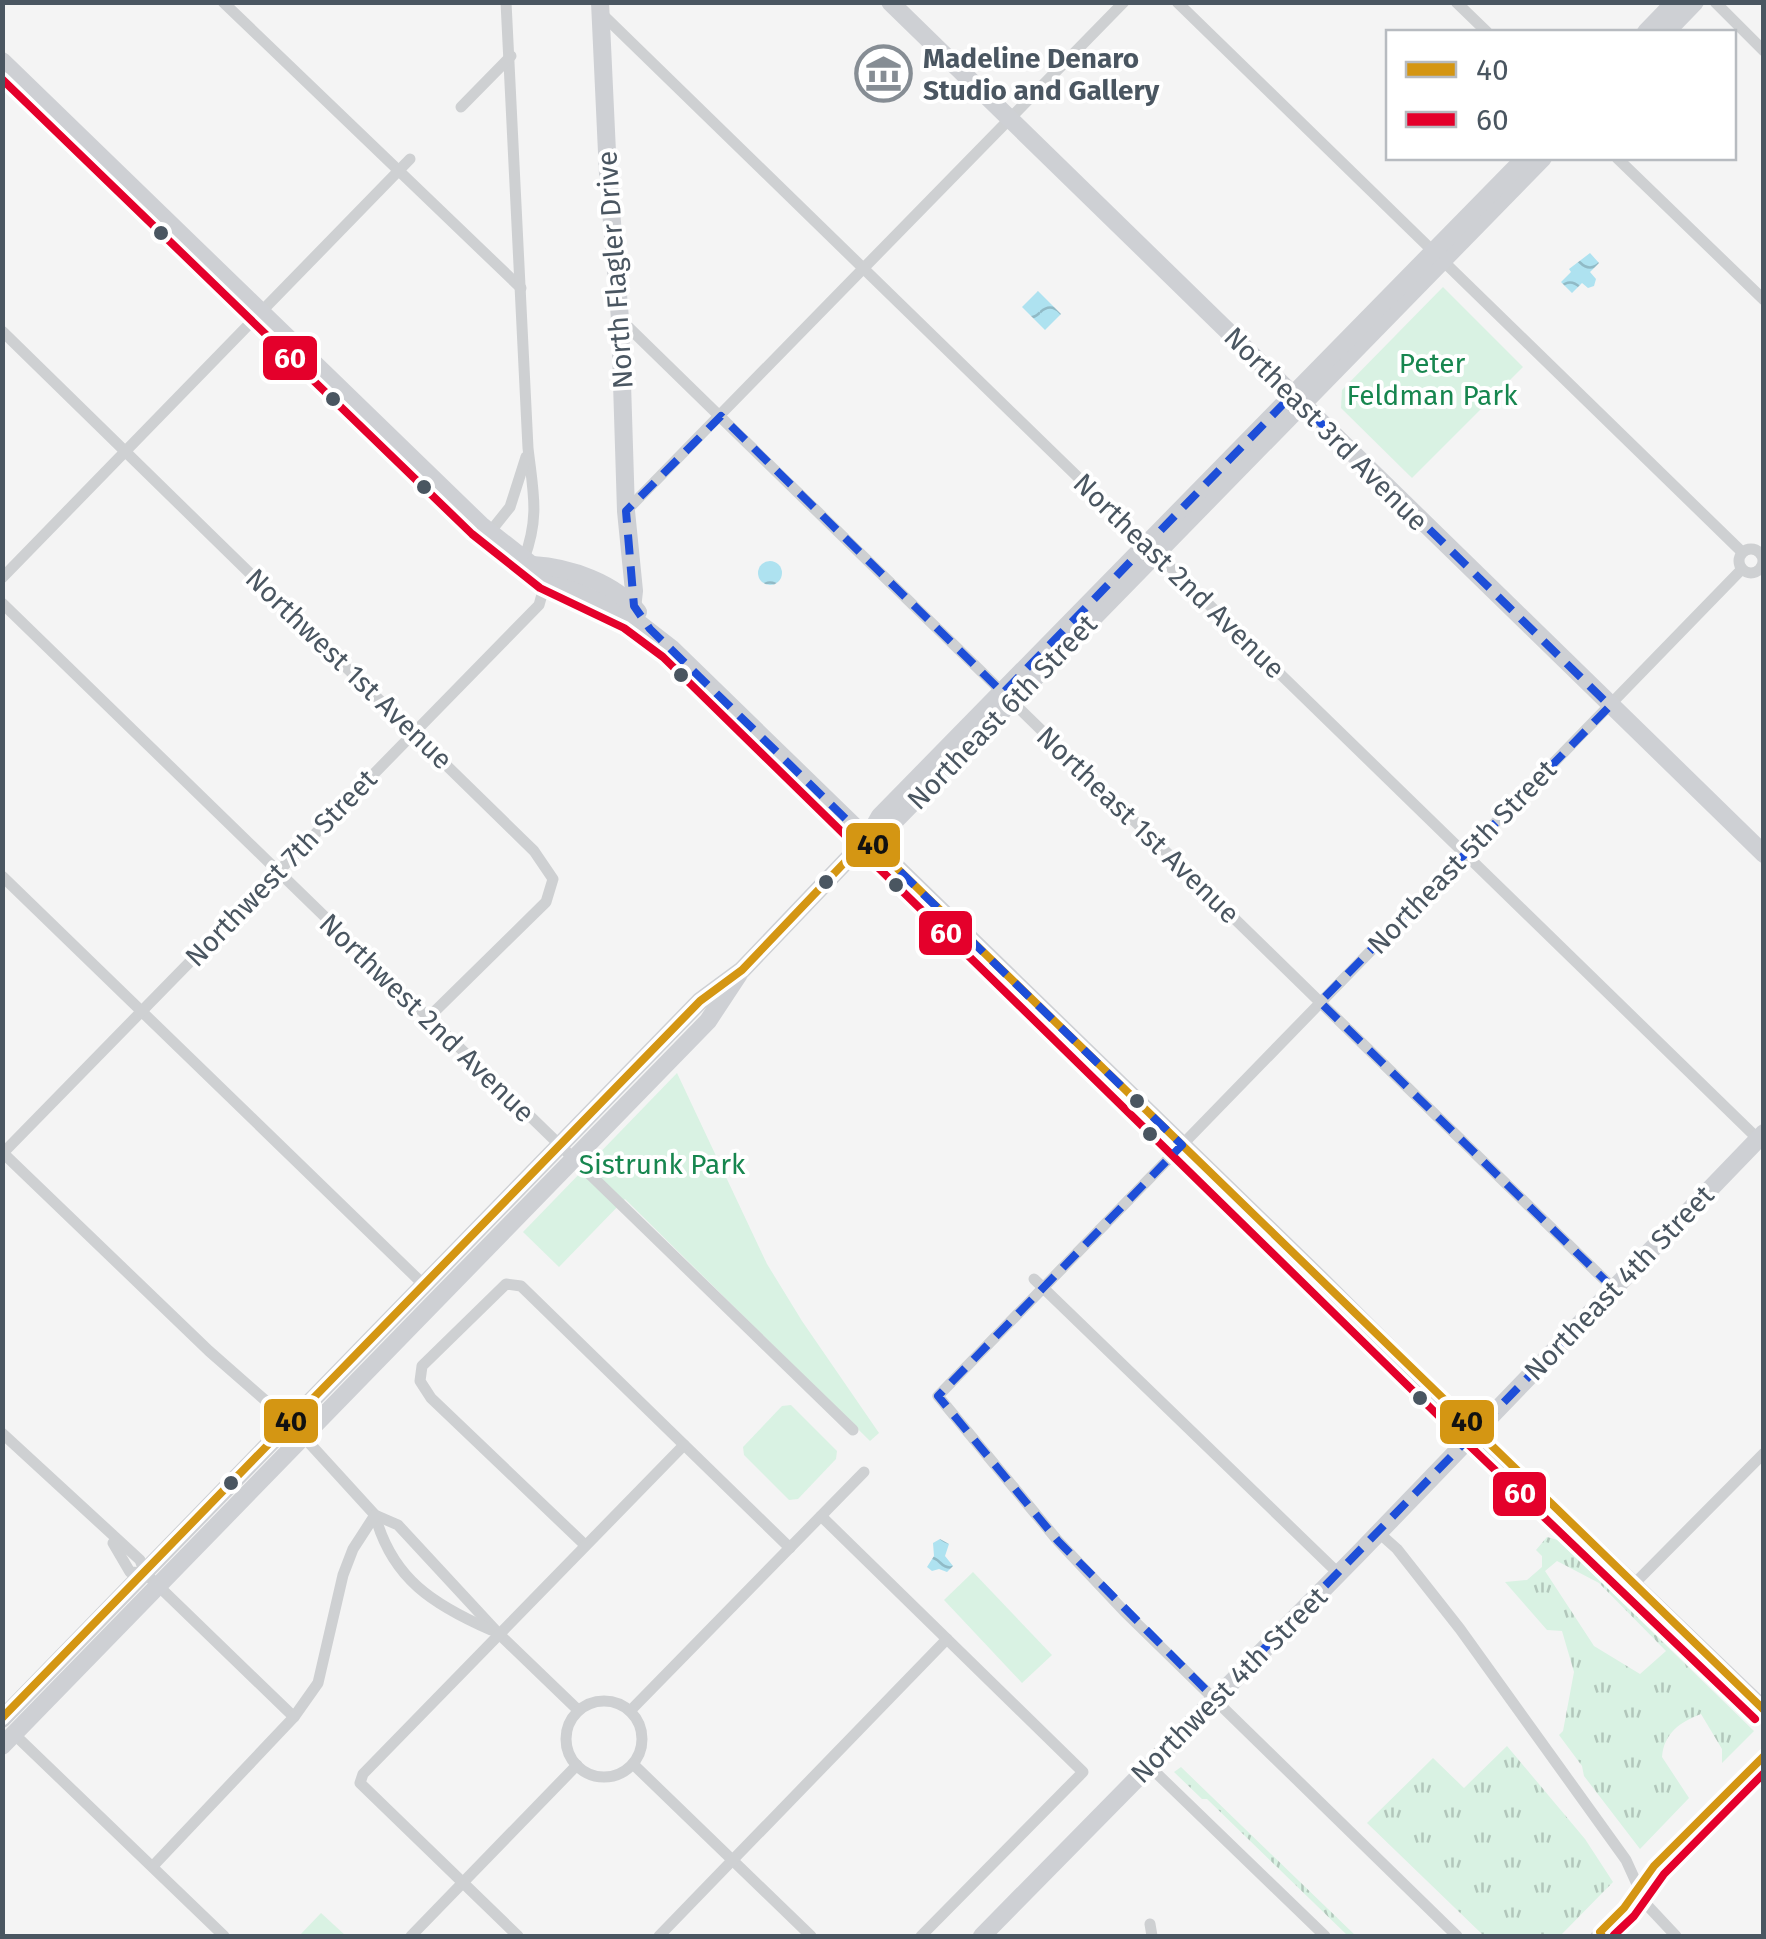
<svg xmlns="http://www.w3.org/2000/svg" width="1766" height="1939" font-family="'Fira Sans',sans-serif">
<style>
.grass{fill:url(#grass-tufts);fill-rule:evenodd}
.park{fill:#d9f2e3}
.water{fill:url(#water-waves)}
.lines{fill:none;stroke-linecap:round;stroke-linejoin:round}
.street{stroke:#ced0d2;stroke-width:11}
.secondary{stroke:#ced0d4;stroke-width:18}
.bus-1-casing{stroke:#fff;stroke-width:15}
.bus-2-casing{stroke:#fff;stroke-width:15}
.bus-1{stroke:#d49613;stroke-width:8}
.bus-2{stroke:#e4002b;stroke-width:8}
.marked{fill:none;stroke:#1d4ed8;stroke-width:8;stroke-dasharray:20 12;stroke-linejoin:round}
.bus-dot{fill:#4a5661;stroke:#fff;stroke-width:4}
.labels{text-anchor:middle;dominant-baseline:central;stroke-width:8;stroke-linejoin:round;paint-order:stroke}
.poi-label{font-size:28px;font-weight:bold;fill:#4a5661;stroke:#fff;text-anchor:start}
.street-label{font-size:28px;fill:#4a5661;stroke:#fff}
.park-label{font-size:28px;fill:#17864f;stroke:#fff}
.line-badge{stroke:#fff;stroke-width:4}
.badge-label{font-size:28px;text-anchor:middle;font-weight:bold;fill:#fff}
.pale-badge-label{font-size:28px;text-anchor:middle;font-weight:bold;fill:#111}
</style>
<defs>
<pattern id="grass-tufts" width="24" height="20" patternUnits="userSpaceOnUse" patternTransform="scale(2.5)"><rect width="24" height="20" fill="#d9f2e3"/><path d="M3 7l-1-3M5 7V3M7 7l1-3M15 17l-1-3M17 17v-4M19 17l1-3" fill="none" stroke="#b2c7bb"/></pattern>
<pattern id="water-waves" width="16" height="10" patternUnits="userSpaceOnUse" patternTransform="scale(2.5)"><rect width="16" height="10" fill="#aee2f0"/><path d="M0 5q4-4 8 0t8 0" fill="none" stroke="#90bac6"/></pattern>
</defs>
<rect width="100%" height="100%" fill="#f4f4f4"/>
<g class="grass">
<path d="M1547 1537 1558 1540 1754 1731 1722 1763V1749L1701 1714C1680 1722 1664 1733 1662 1757L1689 1798 1640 1849 1584 1776 1582 1766 1559 1735 1563 1731 1574 1672 1562 1631 1547 1630 1505 1582 1527 1580 1542 1567V1556L1536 1550ZM1557 1561 1599 1583 1666 1651 1640 1674 1594 1646 1545 1571Z"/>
<path d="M1507 1746 1585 1839 1613 1882 1560 1936H1484L1367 1823 1433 1758 1464 1788Z"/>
<path d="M1181 1767 1356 1936H1348L1207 1799H1202L1174 1772Z"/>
</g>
<g class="park">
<path d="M1443 287 1523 367 1412 478 1341 408 1342 390Z"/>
<path d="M677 1073 767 1264 802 1321 879 1433 870 1441 625 1199 559 1267 523 1232Z"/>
<path d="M791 1405 837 1451 836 1459 798 1499 789 1500 744 1455 743 1447 782 1406Z"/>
<path d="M973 1572 1052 1655 1022 1683 944 1600Z"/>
<path d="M321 1913 346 1936 300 1935Z"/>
</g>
<g class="water">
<path d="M1590 253 1599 263 1590 272 1596 279 1594 286 1588 288 1582 283 1572 293 1561 282 1571 272 1569 269Z"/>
<path d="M1038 291 1061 314 1045 330 1022 307Z"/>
<circle cx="770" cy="573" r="12"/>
<path d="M940 1539 949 1544 945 1556 953 1566 947 1572 939 1569 932 1571 927 1567 934 1556 933 1543Z"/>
</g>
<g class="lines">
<g class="street">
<path d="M223 2 521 288"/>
<path d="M506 2 528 448C533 492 540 516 524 559"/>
<path d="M1177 2 1742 552"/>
<path d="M1456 2 1487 32"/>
<path d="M1715 2 1764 51"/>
<path d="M601 13 1758 1139"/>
<path d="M461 107 511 56"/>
<path d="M1617 158 1764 300"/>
<path d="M620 319 1614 1289"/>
<path d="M2 331 534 851 553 879 546 902 427 1019"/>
<path d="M626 511 1124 2"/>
<path d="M490 532 510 507 526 457"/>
<circle cx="1751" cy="561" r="12"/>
<path d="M2 578 410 159"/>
<path d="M2 603 853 1430"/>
<path d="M2 876 424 1285"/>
<path d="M2 1152 209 1351 291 1423 375 1515 398 1525 498 1633 578 1710"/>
<path d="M3 1153 539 605 547 577"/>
<path d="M1034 1279 1339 1574"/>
<path d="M2 1433 140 1560 145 1573 294 1717"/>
<path d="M375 1515C392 1579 434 1605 491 1630"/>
<path d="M821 1516 1083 1772 921 1936"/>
<path d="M1378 1532 1397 1549 1460 1629 1626 1860 1646 1904 1676 1936"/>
<path d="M113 1543 130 1572 145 1573"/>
<path d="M585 1545 431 1398 420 1381 422 1366 506 1284 521 1286 790 1548"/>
<path d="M1632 1586 1764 1453"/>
<circle cx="604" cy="1739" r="38"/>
<path d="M630 1711 864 1472"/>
<path d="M14 1734 224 1936"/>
<path d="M633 1764 811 1936"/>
<path d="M1149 1766 1325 1936"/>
<path d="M153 1866 294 1717 318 1683 343 1575 353 1549 375 1515"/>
<path d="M1150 1924 1152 1936"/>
<path d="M411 1936 577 1765"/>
<path d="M518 1936 360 1783 363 1774 684 1445"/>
<path d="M659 1936 947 1639"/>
<path d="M1457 1936 1124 1611 1058 1541 938 1396 1742 569"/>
<path d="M1596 1936 1624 1908 1654 1866 1764 1755"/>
</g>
<g class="secondary">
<path d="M600 2 608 174 620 319 626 511 634 591 631 617"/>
<path d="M890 2 1764 854"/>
<path d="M1646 32 1675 2"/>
<path d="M1666 32 1695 2"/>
<path d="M2 61 481 525 547 577 631 617 671 648 1320 1279 1459 1418 1764 1710"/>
<path d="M533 565C569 567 615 583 638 612"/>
<path d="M868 839 888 828 1543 158"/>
<path d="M2 1719 700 1001 742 970 867 839 880 816 1525 158"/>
<path d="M2 1746 708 1021 739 974"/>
<path d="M982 1936 1359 1553 1764 1133"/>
</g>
<defs>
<g id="bus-1">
<path d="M2 1718 700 1001 742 970 867 839 1764 1710"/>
<path d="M1602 1936 1600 1932 1624 1908 1654 1866 1764 1756"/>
</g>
<g id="bus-2">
<path d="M2 79 472 534 540 588 624 628 663 657 1450 1427 1755 1719"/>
<path d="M1614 1935 1634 1916 1664 1874 1764 1773"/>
</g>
</defs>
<use href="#bus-1" class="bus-1-casing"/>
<use href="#bus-2" class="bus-2-casing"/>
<use href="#bus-1" class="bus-1"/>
<use href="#bus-2" class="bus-2"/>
</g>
<path class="marked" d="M1292 395 1610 706 1320 1002 1614 1289 1215 1699 1058 1541 938 1396 1182 1145 650 629 634 606 626 511 721 416 1003 693Z"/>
<defs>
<symbol id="museum-ring" viewBox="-11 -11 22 22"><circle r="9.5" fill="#fff" stroke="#868d94" stroke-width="1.5"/><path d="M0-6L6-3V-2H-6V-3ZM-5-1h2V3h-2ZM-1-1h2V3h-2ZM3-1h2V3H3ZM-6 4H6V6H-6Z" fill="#868d94"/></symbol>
</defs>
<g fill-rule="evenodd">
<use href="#museum-ring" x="852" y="42" width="63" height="63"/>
</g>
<g class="bus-dot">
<circle cx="161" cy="233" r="9"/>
<circle cx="333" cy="399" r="9"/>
<circle cx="424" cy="487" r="9"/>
<circle cx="681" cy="675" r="9"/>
<circle cx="826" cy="882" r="9"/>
<circle cx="896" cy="885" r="9"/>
<circle cx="1137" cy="1101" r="9"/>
<circle cx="1150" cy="1134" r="9"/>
<circle cx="1420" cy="1398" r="9"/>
<circle cx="231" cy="1483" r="9"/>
</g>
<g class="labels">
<g class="poi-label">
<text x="923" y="58">Madeline Denaro<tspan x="923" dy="32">Studio and Gallery</tspan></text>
</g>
<g class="street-label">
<text transform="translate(615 270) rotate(-94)">North Flagler Drive</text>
<text transform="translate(1326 429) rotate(45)">Northeast 3rd Avenue</text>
<text transform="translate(1179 576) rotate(44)">Northeast 2nd Avenue</text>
<text transform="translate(349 669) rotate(44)">Northwest 1st Avenue</text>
<text transform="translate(1002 712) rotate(-46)">Northeast 6th Street</text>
<text transform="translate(1138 825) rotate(44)">Northeast 1st Avenue</text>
<text transform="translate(1462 857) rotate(-46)">Northeast 5th Street</text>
<text transform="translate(281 868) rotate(-46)">Northwest 7th Street</text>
<text transform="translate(427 1018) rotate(44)">Northwest 2nd Avenue</text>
<text transform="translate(1619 1283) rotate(-46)">Northeast 4th Street</text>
<text transform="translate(1229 1685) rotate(-45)">Northwest 4th Street</text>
</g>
<g class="park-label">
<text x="1432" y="363">Peter<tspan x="1432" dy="32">Feldman Park</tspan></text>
<text x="662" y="1164">Sistrunk Park</text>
</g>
</g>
<g class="line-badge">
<rect x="261" y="334" width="58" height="48" rx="10" fill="#e4002b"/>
<rect x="844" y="821" width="58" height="48" rx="10" fill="#d49613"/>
<rect x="917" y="909" width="57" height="48" rx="10" fill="#e4002b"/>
<rect x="262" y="1397" width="58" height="48" rx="10" fill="#d49613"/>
<rect x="1438" y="1398" width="58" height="48" rx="10" fill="#d49613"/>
<rect x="1491" y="1470" width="57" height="48" rx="10" fill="#e4002b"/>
</g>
<g class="badge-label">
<text x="290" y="368">60</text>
<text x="946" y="943">60</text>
<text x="1520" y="1503">60</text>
</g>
<g class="pale-badge-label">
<text x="873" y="854">40</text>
<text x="291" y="1431">40</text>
<text x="1467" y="1431">40</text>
</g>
<rect width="1766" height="1939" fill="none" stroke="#4a5661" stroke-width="10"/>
<rect x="1386" y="30" width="350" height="130" fill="#ffffff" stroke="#b7bbc0" stroke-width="2.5"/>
<rect x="1406" y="62" width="50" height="15" fill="#d49613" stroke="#b7bbc0" stroke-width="2.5"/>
<text x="1476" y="80" font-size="30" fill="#4a5661">40</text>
<rect x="1406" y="112" width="50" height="15" fill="#e4002b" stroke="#b7bbc0" stroke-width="2.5"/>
<text x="1476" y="130" font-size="30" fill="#4a5661">60</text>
</svg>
